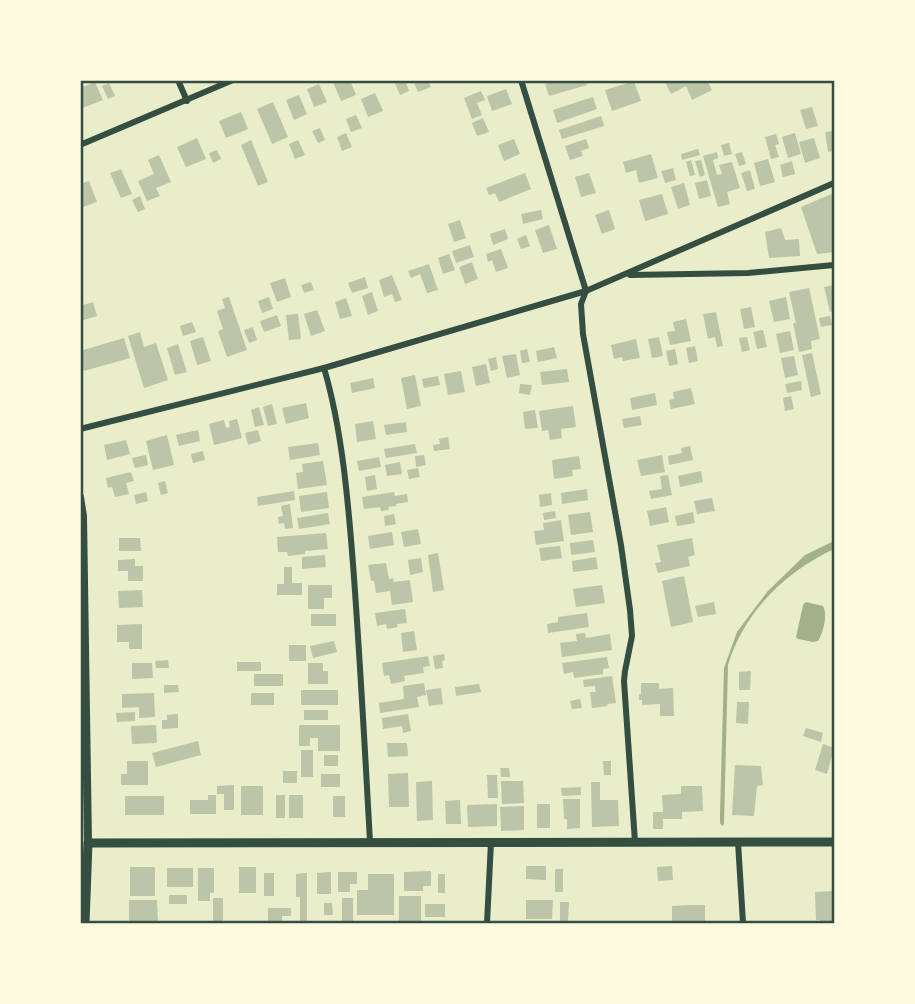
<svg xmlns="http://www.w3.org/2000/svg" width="915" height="1004" font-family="'PT Sans Narrow',sans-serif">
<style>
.water{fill:#a3b18a}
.building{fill:#bcc5a7}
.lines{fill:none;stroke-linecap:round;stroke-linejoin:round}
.minor{stroke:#344e41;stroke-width:6}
.tertiary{stroke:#344e41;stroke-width:8}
.secondary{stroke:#344e41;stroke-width:9}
.neatline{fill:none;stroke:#344e41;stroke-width:2.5}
</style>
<rect width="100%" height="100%" fill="#e9edc9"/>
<g class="water">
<path d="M834 541V549C785 572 744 612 728 665L724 824 722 826 720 823V815L724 668 737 632 767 592 805 555Z"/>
<path d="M806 602 823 606C828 615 823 633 818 641L813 642 798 639 796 637 803 605Z"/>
</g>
<g class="building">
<path d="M332 80H350L356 95 341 101Z"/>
<path d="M396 80H405L409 91 400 95 394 81Z"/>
<path d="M413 80H428L431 87 418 92Z"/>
<path d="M555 80H586L587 85 549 96 545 84Z"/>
<path d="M664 80H707L712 90 692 100 686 86 671 94Z"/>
<path d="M634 81 641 101 612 111 605 90Z"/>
<path d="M95 82 103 100 80 109V88Z"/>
<path d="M109 83 115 96 108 99 102 86Z"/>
<path d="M319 84 327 102 314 107 307 89Z"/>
<path d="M506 89 512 104 492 111 487 96Z"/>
<path d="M481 91 485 100 477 103 482 115 472 119 464 98Z"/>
<path d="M375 93 383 111 368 117 361 99Z"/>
<path d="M299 95 307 114 294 120 286 100Z"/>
<path d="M593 97 597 109 557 123 553 110Z"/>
<path d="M273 102 288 137 272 144 257 109Z"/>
<path d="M812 107 818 126 806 129 800 110Z"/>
<path d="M241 112 248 129 226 138 219 121Z"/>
<path d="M356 115 362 128 351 132 346 119Z"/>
<path d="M601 116 604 126 562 139 559 130Z"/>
<path d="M483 118 489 132 477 136 472 123Z"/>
<path d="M320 128 325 140 318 143 312 131Z"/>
<path d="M834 131V151L828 152 825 132Z"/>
<path d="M346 133 352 147 342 151 337 137Z"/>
<path d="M795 133 801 154 788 158 782 137Z"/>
<path d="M776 134 779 144 775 145 779 157 771 159 765 137Z"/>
<path d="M197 138 206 159 186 167 177 147Z"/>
<path d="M814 138 820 158 805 163 799 142Z"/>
<path d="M514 139 520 154 504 161 498 145Z"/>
<path d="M586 139 589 148 581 151 583 156 570 160 565 146Z"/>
<path d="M251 140 268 182 258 186 241 145Z"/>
<path d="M298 140 305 155 295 159 289 144Z"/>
<path d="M729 143 732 154 724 156 721 145Z"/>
<path d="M698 149 700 155 682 160 681 154Z"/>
<path d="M217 150 221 159 213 163 209 153Z"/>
<path d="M717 152 718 158 713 160 717 175 722 174 719 165 732 162 740 188 727 192 730 204 718 207 703 156Z"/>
<path d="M742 152 746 164 739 166 735 154Z"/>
<path d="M651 154 658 178 639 183 636 170 626 173 623 162Z"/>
<path d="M159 155 171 182 156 188 160 196 147 201 138 181 154 174 148 160Z"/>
<path d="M768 159 775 182 760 186 754 163Z"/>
<path d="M691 160 695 175 690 176 686 162Z"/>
<path d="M701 160 705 175 700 177 695 161Z"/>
<path d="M792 161 795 174 783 177 780 165Z"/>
<path d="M673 168 676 180 665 183 661 171Z"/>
<path d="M121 169 132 194 121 198 110 173Z"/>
<path d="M750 170 755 189 747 191 741 173Z"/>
<path d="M525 173 531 189 499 202 495 193 489 195 486 188Z"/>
<path d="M589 173 596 193 581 197 575 177Z"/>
<path d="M707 180 711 196 699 199 695 183Z"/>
<path d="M89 181 97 202 83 207 80 201V184Z"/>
<path d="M684 183 690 205 678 209 671 187Z"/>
<path d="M834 193V252L817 254 801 207Z"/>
<path d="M662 194 668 214 645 221 639 200Z"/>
<path d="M140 196 145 209 138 212 132 200Z"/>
<path d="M541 210 543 219 523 224 521 214Z"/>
<path d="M609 210 615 229 602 234 595 215Z"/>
<path d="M460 220 466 238 454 242 448 224Z"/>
<path d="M549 225 557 249 543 253 535 230Z"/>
<path d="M781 228 785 240 799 239 800 256 769 258 765 232Z"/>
<path d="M505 229 508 239 493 245 490 234Z"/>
<path d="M526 235 530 246 521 249 517 239Z"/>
<path d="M470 245 474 257 456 263 452 251Z"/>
<path d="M501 249 508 268 496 272 492 260 488 262 486 254Z"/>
<path d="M449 254 455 270 443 274 438 258Z"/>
<path d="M472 262 478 279 465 284 459 267Z"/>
<path d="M429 264 438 290 427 293 420 274 411 278 408 271Z"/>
<path d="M392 275 402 300 395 302 392 294 384 297 379 280Z"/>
<path d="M365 277 368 288 352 293 348 283Z"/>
<path d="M285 278 291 297 277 302 270 283Z"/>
<path d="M311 282 314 290 304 293 301 285Z"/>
<path d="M834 285V311L830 312 824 287Z"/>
<path d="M809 288 820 339 811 341 812 349 799 352 793 323H796L789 292Z"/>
<path d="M372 292 378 311 368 315 362 296Z"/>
<path d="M229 297 247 350 227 357 218 331 223 329 217 311 225 308 222 299Z"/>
<path d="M269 297 273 309 262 313 258 301Z"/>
<path d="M786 297 790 319 774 322 769 301Z"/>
<path d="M346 298 352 316 340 319 335 302Z"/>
<path d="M93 302 97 316 80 321V306Z"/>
<path d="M751 307 755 327 744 329 740 309Z"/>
<path d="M317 310 325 331 311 336 304 314Z"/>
<path d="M716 312 723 346 717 347 715 337 708 339 703 314Z"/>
<path d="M298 314 301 339 289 340 286 315Z"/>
<path d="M277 315 281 326 264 332 260 321Z"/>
<path d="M830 316 832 325 821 327 819 318Z"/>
<path d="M686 319 691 341 670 345 667 332 675 331 673 322Z"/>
<path d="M192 322 196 332 183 336 180 326Z"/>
<path d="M253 327 257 340 249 343 244 330Z"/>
<path d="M763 330 767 347 757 349 753 332Z"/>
<path d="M790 331 794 350 780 353 776 334Z"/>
<path d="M140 332 144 347 156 343 168 380 144 388 128 336Z"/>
<path d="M203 337 211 361 197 365 190 341Z"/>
<path d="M659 337 663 356 652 358 648 339Z"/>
<path d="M747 337 750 350 742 352 739 338Z"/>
<path d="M124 338 130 358 84 371 80 359V351Z"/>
<path d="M636 339 640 358 623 361 622 357 614 359 611 345Z"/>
<path d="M178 344 187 372 175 375 167 348Z"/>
<path d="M695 346 698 361 689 363 686 348Z"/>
<path d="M554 347 557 358 538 362 536 351Z"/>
<path d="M527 349 530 362 522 363 520 351Z"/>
<path d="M675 349 678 364 669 366 666 351Z"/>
<path d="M812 353 821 394 811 397 802 355Z"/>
<path d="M516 354 520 375 507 378 502 356Z"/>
<path d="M794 356 798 375 785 378 781 358Z"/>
<path d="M496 357 498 369 491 371 488 359Z"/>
<path d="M486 364 490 383 476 386 472 367Z"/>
<path d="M567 369 569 382 542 385 540 372Z"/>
<path d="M461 371 465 392 448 395 444 374Z"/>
<path d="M415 375 421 406 407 409 401 378Z"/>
<path d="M438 376 440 385 424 388 422 379Z"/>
<path d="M373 378 375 388 352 393 350 383Z"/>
<path d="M801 381 802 390 787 393 785 384Z"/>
<path d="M520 384 532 385 530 395 519 393Z"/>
<path d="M691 388 695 404 671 409 669 400 674 399 673 392Z"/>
<path d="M655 393 657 405 632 410 630 398Z"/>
<path d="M791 396 794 409 785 411 783 398Z"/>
<path d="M306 403 309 418 286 424 282 408Z"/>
<path d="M272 404 277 424 268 426 263 407Z"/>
<path d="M573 406 576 427 561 429 562 438 550 440 548 430 542 431 539 411Z"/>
<path d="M259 407 264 425 255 427 251 410Z"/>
<path d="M535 410 538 428 525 429 523 412Z"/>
<path d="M640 416 642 425 624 428 622 419Z"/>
<path d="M237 419 242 438 214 445 209 424 224 420 226 428 230 427 229 421Z"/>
<path d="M373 421 376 439 357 442 355 424Z"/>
<path d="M406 422 407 432 386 435 384 425Z"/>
<path d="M198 430 200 441 179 446 176 435Z"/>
<path d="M258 430 261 441 248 445 245 433Z"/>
<path d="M167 435 174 465 153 470 146 441Z"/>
<path d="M448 437 450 449 434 451 433 445 440 444 439 439Z"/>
<path d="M126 440 130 454 107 460 104 445Z"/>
<path d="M318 443 320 455 290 460 288 447Z"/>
<path d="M415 444 417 453 386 458 384 449Z"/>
<path d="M690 446 693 460 669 465 668 456 682 453 681 448Z"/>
<path d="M203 451 205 460 193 463 191 454Z"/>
<path d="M146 455 148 465 135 468 132 458Z"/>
<path d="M424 455 426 465 416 467 415 456Z"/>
<path d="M662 455 665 472 641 476 637 460Z"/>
<path d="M579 456 581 469 572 470 573 476 554 479 552 460Z"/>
<path d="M379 457 381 467 359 471 357 461Z"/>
<path d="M323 461 327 485 298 489 296 473 303 472 302 464Z"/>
<path d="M400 462 402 474 387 476 385 465Z"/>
<path d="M418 468 420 477 409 479 407 470Z"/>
<path d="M701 471 703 482 680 487 678 476Z"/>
<path d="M131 472 134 481 126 483 129 494 115 497 112 487 108 488 106 478Z"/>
<path d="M375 475 377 489 367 491 365 477Z"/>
<path d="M668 475 672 495 651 499 649 491 662 489 660 476Z"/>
<path d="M165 481 168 493 161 495 158 483Z"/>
<path d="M587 489 588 500 562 504 561 493Z"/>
<path d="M294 491 295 500 258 506 257 497Z"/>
<path d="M146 492 148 501 136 504 134 495Z"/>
<path d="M327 492 329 508 301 512 299 496Z"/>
<path d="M394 492 395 496 407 494 408 502 396 504V506L388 507 389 510 381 511 380 507 364 509 362 497Z"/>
<path d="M551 493 552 505 540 507 539 495Z"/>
<path d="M712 498 715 511 697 514 694 501Z"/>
<path d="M290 504 293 528 285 529 284 523 279 524 278 517 283 516 281 506Z"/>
<path d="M666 507 669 522 650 526 647 511Z"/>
<path d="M555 511 556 518 544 520 543 513Z"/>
<path d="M590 512 593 532 571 535 568 515Z"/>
<path d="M693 512 695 523 677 526 675 516Z"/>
<path d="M328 513 330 524 299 529 297 518Z"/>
<path d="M394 514 396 524 385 526 384 516Z"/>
<path d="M561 520 564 541 536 545 534 531 544 530 543 523Z"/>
<path d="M418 529 421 544 404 547 401 532Z"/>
<path d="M392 532 394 545 370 549 368 536Z"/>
<path d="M326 533 328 549 305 551V554L288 556 287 552H278L277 537Z"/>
<path d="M119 538H140L141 551H119Z"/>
<path d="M692 538 695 555 688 557 690 566 658 573 655 563 661 562 657 545Z"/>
<path d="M593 540 595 552 571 555 570 543Z"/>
<path d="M560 546 562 558 541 561 539 548Z"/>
<path d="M438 553 444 590 433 592 428 555Z"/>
<path d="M325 555 326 567 302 569V557Z"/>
<path d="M596 557 598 569 573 572 572 561Z"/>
<path d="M421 558 423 572 410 575 408 560Z"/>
<path d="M135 559V566H143V581H128V571H118V560Z"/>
<path d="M386 563 389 579 393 578 394 582 410 580 413 602 392 605 390 591 376 593 374 581H371L368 565Z"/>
<path d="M284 567H292V583H302V595H277V584H284Z"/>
<path d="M684 576 693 622 671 627 662 581Z"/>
<path d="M308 585H332V598H324V609H308Z"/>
<path d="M602 585 605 603 576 607 573 589Z"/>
<path d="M142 590 143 607 119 608 118 591Z"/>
<path d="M714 602 716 614 698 617 695 606Z"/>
<path d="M405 609 407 623 397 624 398 627 387 629 386 624 377 626 375 613Z"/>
<path d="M587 613 589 627 548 633 547 624 558 622V617Z"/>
<rect x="311" y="614" width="25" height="12"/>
<path d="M142 624V649H129V642H117V625Z"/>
<path d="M414 631 417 650 403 652 401 633Z"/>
<path d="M585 633 586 638 610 634 612 650 562 657 560 643 577 641 576 634Z"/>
<path d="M334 641 337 652 313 658 310 646Z"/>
<rect x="289" y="645" width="17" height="16"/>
<path d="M444 654 445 660 442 661 443 668 435 669 433 656Z"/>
<path d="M428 656 430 666 423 667 424 673 404 676 405 681 391 684 389 675 384 676 382 663Z"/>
<path d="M607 657 609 668 603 669V674L574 678 573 672 564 674 562 663Z"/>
<path d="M168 660 169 668H156L155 661Z"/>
<rect x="237" y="662" width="24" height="9"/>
<path d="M132 663H152L153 678 132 679Z"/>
<path d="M308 663H323V671H328V684H308Z"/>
<path d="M751 671 750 690H739V672Z"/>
<rect x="254" y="674" width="29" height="12"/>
<path d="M612 676 616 703 607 704 608 706 592 708 590 692H596L595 686 584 687 583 680Z"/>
<path d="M424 683 426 695 417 697 419 707 380 713 379 703 404 699 403 686Z"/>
<path d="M641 683H659V689L673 688 674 716H660V704L642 705V700H639V694H641Z"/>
<path d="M479 684 481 692 456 696 455 687Z"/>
<path d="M164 685H178L179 692 164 693Z"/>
<path d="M441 688 443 704 429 706 426 690Z"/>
<rect x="301" y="690" width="37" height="15"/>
<path d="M154 693 155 717 139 718V707L122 708V694Z"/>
<rect x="251" y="693" width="23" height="12"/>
<path d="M580 699 582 708 572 709 570 701Z"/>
<path d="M737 702H749L748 724 736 723Z"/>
<rect x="304" y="710" width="24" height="10"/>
<path d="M135 712V721L117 722 116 713Z"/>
<path d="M178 714V728L162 729V720H167V715Z"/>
<path d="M408 714 411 731 403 733 402 726 383 729 382 718Z"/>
<path d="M156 725 157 743 132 744 131 726Z"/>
<path d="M299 725H340V751H318V738H310V746H299Z"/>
<path d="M806 728 823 733 821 742 803 736Z"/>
<path d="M198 741 201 755 156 767 152 753Z"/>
<path d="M387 743H407L408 756 388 757Z"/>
<path d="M823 744 834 748 827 774 815 770Z"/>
<rect x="301" y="750" width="12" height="27"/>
<rect x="324" y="755" width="14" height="11"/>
<path d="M127 761H148V785H121V774H127Z"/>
<path d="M603 761H611V775H604Z"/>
<path d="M735 765 761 766 763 785 757 786 754 816 732 815Z"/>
<path d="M500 768H509L510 777H501Z"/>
<rect x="283" y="771" width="14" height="12"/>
<path d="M408 773 409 807H389L388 774Z"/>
<rect x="321" y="774" width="19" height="13"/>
<path d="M487 775H497L498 798H488Z"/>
<path d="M432 781 433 820 417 821 416 782Z"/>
<path d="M501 781H523L524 803 502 804Z"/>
<path d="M591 782H600V800H618L619 826 592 827Z"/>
<path d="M234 785V810H224V794H217V786Z"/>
<rect x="241" y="786" width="22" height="29"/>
<path d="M681 786H702L703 811 682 812V819H663V829H653V812H663L662 795 681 794Z"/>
<path d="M581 787V795L562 796 561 788Z"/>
<path d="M208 795H216V814H190V800H208Z"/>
<rect x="276" y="795" width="9" height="23"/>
<rect x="289" y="795" width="14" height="23"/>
<rect x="125" y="796" width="39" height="19"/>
<rect x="333" y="796" width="12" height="21"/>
<path d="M563 799H580V828L567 829V819H564Z"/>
<path d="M460 800 461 824H446L445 801Z"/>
<path d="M497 804V826L468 827 467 805Z"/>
<rect x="537" y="804" width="13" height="24"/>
<path d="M524 806V830L501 831 500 807Z"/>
<path d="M526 866H546V880L526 879Z"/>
<path d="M672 866 673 880 658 881 657 867Z"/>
<rect x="130" y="867" width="25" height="29"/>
<rect x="239" y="867" width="17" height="26"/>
<rect x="167" y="868" width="26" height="19"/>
<path d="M198 868H214V893H210V901H198Z"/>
<rect x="555" y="869" width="8" height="23"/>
<path d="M431 871V886H423V891H404V872Z"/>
<path d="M331 872V894H317V873Z"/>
<path d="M338 872H357V884H350V892H338Z"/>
<rect x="264" y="873" width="10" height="23"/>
<path d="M307 873V923H300V897H296V874Z"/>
<path d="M368 874H394V915H357V890H368Z"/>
<rect x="438" y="874" width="7" height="19"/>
<path d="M834 891V923H820V920H816L815 892Z"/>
<rect x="169" y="895" width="18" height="9"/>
<rect x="399" y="896" width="22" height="27"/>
<rect x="213" y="898" width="10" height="25"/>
<rect x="342" y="898" width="11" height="24"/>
<path d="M129 900H157L158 923H129Z"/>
<path d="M526 900H553L552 919H526Z"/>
<path d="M560 902H569L568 922H560Z"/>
<path d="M324 903H332L333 915H324Z"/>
<rect x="425" y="904" width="20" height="13"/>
<path d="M690 905H705V923H672V906Z"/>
<path d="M268 908H291V916H282V923H268Z"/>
</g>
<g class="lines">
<g class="minor">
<path d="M178 80 187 101"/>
<path d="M521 80 586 291 581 304 583 334 621 545 630 610 632 636 625 671 624 681 635 842"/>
<path d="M80 145 233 80"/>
<path d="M630 275 748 273 834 265"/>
<path d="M324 368C342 429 348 500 353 564 360 657 365 750 370 842"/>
<path d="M80 429 324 368 586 291 834 183"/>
<path d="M738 842 743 923"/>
<path d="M487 923 491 842"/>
</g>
<path class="tertiary" d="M80 497 83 516 88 843"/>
<path class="secondary" d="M85 923 88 843 834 842"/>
</g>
<rect width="915" height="1004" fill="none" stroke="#fefae0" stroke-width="164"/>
<rect x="82" y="82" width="751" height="840" class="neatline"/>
</svg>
